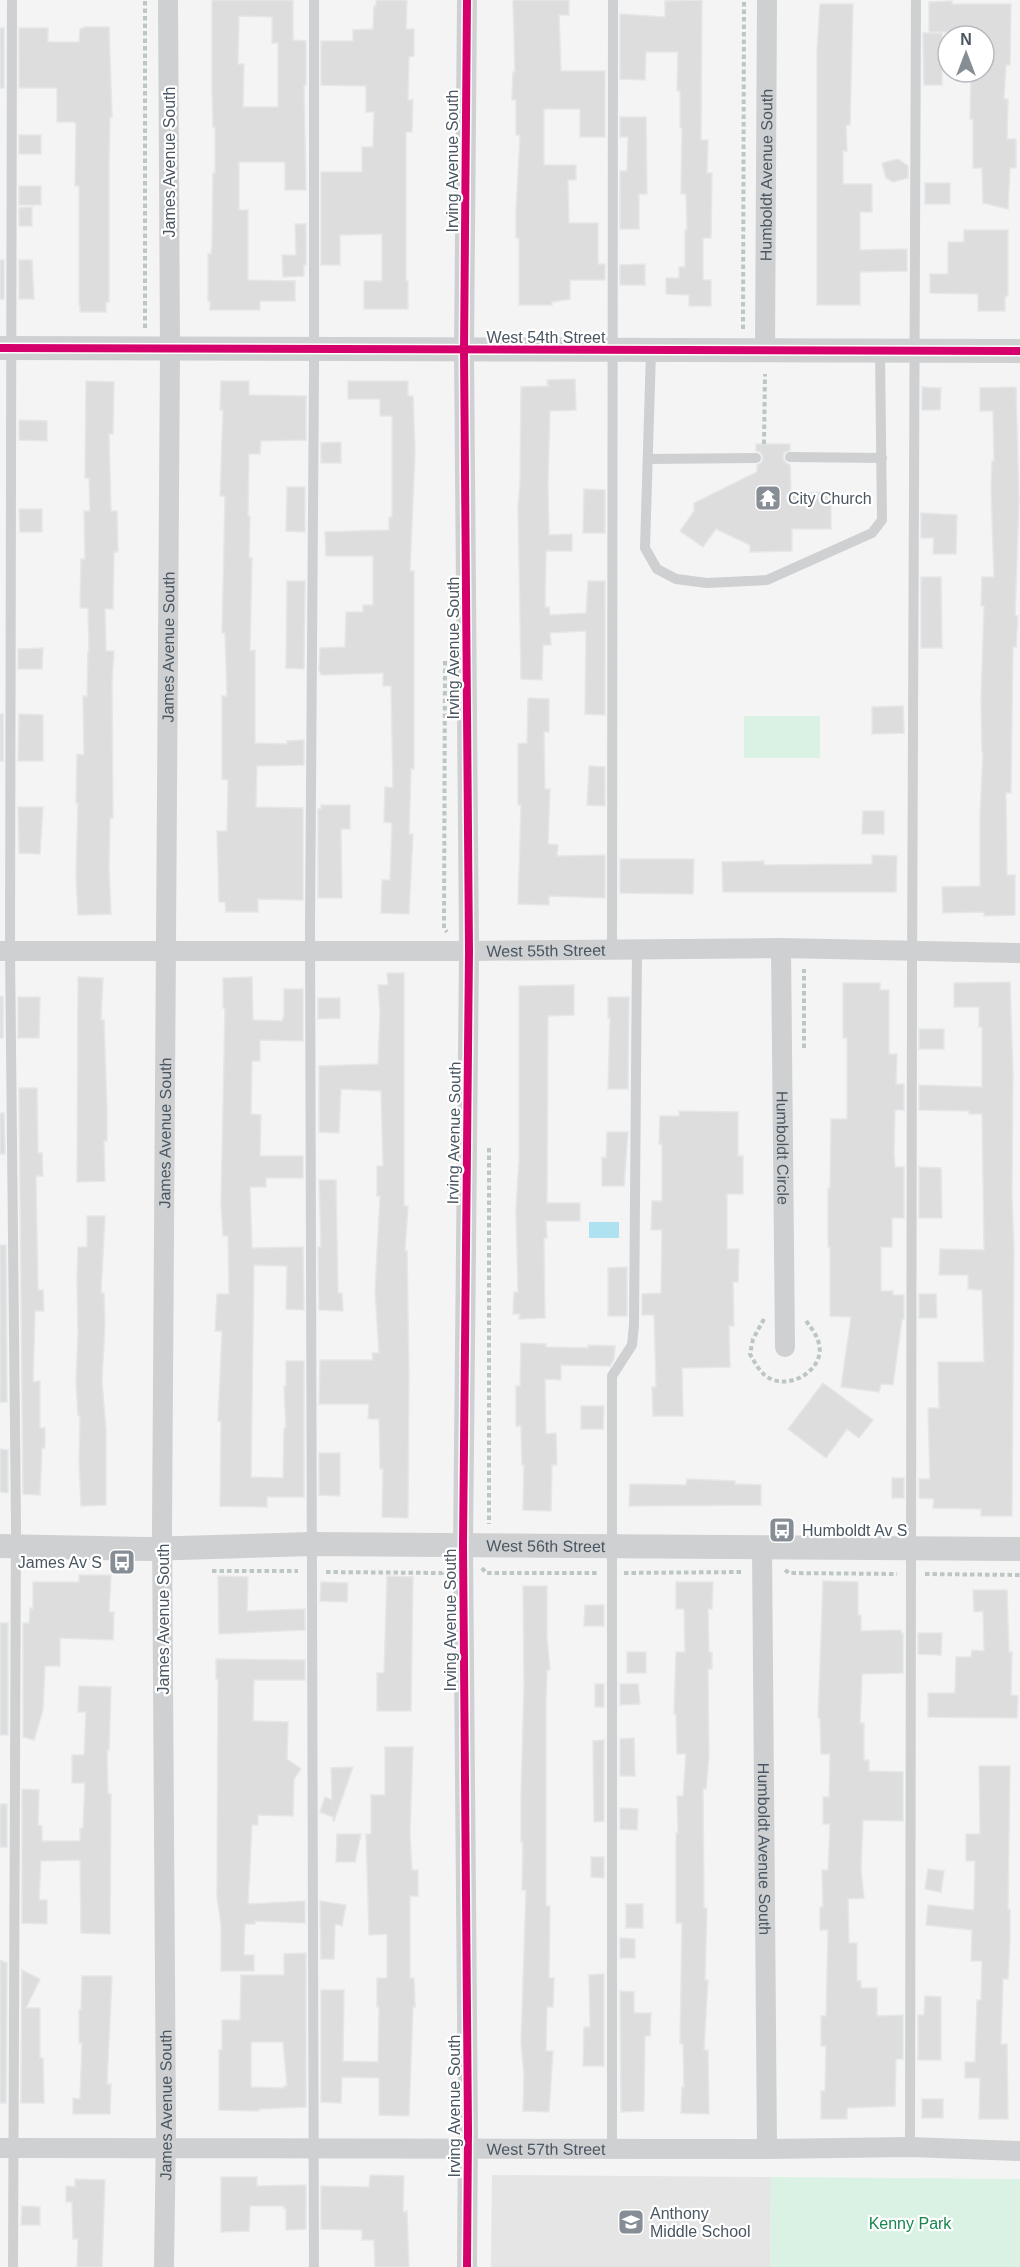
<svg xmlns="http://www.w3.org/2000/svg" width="1020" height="2267" font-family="Arial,sans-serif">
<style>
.education{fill:#e6e5e6}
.green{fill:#d9f2e3}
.water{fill:#aee2f0}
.building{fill:#ddddde;stroke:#e5e6e7;stroke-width:1.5;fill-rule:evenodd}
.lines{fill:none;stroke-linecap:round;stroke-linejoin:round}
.path{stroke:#bcc7c4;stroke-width:4;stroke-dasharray:4.5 3;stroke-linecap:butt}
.service{stroke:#ced0d2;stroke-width:10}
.minor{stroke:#ced0d2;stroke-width:20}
.tertiary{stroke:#ced0d2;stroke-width:24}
.cycleway-casing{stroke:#fff;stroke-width:11}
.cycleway{stroke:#d6006c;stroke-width:8}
.labels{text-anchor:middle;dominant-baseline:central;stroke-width:4.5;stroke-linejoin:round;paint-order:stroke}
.street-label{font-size:16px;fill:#4a5661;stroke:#fff}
.poi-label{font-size:16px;fill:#4a5661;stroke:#fff;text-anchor:start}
.park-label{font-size:16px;fill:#17864f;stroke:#fff}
</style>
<rect width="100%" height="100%" fill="#f4f4f4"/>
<path class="education" d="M492 2175 771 2177 770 2267H491Z"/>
<g class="green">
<rect x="744" y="716" width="76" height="42"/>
<path d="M771 2177 1020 2179V2267H770Z"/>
</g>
<rect class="water" x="589" y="1222" width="30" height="16"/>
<g class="building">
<path d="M212 0H293V40L306 41V85H304L306 190H285V162H239V210H248V280L295 281V301H260V310H210V301H208V254H211L212 245 213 173H215V127H213L212 89ZM239 16 272 17V43H278V107H243L244 64H238Z"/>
<path d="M376 0H407L406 29H414V56L409 57 408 100H413L412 132H406V281H408V309H364V281H382V234L340 235V265H321V172H362V147H373L374 112H366V86L321 85V41H353V30L373 29 374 6H376Z"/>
<path d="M516 0H569V15H559L561 71H605V137H580V109H544V165H576V180H568L569 223H598V264H605V280H570V299L552 302V305H519V238H516V212L520 135H516V100H512L513 72H515L513 1Z"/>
<path d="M702 0 701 140H708L707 173H712L711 238H703V280H711V306H689V295L666 294V278H679V267H685V230H687L686 194H681L682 128H680V91H677L678 52H646L645 80 620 79V14L665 17V1Z"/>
<path d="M952 1V4H1011L1010 65H1006L1004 99H1008L1007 139H1016V168H1010L1008 209 983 203 982 168H973V119H970L971 72H984V32H929V2Z"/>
<path d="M820 4H853L850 125H846L847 151H843V184H872V212H860V250L907 249V271L860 272V305H817V50Z"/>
<path d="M85 27H109L112 117H110L109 166V302H106V312H80V305H79V186H75L76 124 74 122H57V88H19V28H48V42H79L80 29Z"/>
<rect x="0" y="28" width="4" height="60"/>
<path d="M923 33H942V85H924Z"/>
<path d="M620 117H646L647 194H639V229H620V171H627L628 137H620Z"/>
<rect x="19" y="135" width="22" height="19"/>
<path d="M898 159 908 166V178L893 182 886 178 882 163Z"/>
<rect x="925" y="183" width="25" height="21"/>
<rect x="19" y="186" width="22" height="19"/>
<path d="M32 207V226H19V208Z"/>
<path d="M295 224H306V265H304V276L283 277 282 255H296Z"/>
<path d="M964 230H1008V296H1005V311H978V294L930 293V274H948V242H964Z"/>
<rect x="0" y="260" width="4" height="39"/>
<path d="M19 260H32L34 299H19Z"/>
<path d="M645 264V285H620V265Z"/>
<path d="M575 379 576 410 550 411 548 483 549 535 572 534V551H546L545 607H549L550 615 586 613 588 581H605V715L585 714 586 631 550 633 551 645H543L542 680 521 679 518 508 520 482 521 387 548 386 547 380Z"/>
<path d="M86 381 114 382 113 434H109L111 511H117L118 552H114L113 609H105L106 651H114L112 682 113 818H110L109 868 111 914 78 915 76 875 78 803H76L77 754 84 755 83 696H87L88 651H89L88 608H80L81 559H85L84 511H90L89 478H85Z"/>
<path d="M221 381H249V395L306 396V440L261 441 260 454H249L248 516H250L249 558H252L250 651 255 650V743L287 744V741L304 740V765L257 766 256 807 303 808V900L258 899V912H226L225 902H219L217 831H227L228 780 222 779V696H227L225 633H222L225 496H220L223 410H220Z"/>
<path d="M348 381H408V396H413L415 451 410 571H414V769H411L409 834H413L409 914 381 913 382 880H390L392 823 384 822 385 787 393 788 391 686H383V673L321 675 319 669 320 648 345 647 346 612H363V605H373V556H326L325 532 389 530V517H392V416H380V399H348Z"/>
<path d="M922 387 941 388 940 410H922Z"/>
<path d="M1016 387 1019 501 1015 616H1018L1016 647H1013L1011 793H1006L1007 875H1015V915L984 916V912L943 913 942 887 980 886V815L983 753H982L981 700 984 606H981L982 577H994L991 489 992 461H994L993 411H980V388Z"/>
<path d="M19 420 47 421V441L19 440Z"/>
<path d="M341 442V463H321V443Z"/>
<path d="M756 444H790V450L784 453 783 458 786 463 790 465 791 493 831 492V529H792V551L750 552V545L716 529 703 547 680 531 694 511V503L757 472V465L762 462 763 457 760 452 756 451Z"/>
<path d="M287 487H305V532L286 531Z"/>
<path d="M584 489 605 490V533H583Z"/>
<path d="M19 509H42V532H20Z"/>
<path d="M921 513 957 515 956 554H933L934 538H921Z"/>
<path d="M921 577H941L942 648H921Z"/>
<path d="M287 581H305L304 669 286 668Z"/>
<path d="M43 648 42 669H18V649Z"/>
<path d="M528 698 549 699V732H544L545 789H550L548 844 558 845 557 856 605 855V898L549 896V905L518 904 521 805H518V744L527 743Z"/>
<path d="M903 706 904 733 872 734V707Z"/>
<rect x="0" y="714" width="3" height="47"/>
<path d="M19 714 43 715V761H18Z"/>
<path d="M589 766 605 767V806L587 805Z"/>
<path d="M321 805H350V829H341L342 898H318V809H321Z"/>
<path d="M18 807H43L40 854 19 853Z"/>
<path d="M863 811H884V834H862Z"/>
<path d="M872 855 897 856 896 892H723L722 862 764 861V865L872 864Z"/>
<path d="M620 859H694L693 894 620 893Z"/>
<path d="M387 973H404V1206H408L405 1251H407L409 1373 408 1518 382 1517 383 1469H380L379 1419H368L369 1404H319L320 1360H373L372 1353H379L375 1291 380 1196H377V1166H383L381 1091 341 1089 339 1133 319 1132V1066L378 1064 380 1011 378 985H388Z"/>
<path d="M78 977 103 978 101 1020H104L107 1109V1141H104L105 1181 77 1182Z"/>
<path d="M252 977 253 1020 282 1021 283 1017H284V989H303V1041L260 1040V1061H252L251 1114 261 1115 260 1156H303V1178H266V1187H250L252 1248 303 1247 304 1310 286 1309 287 1266 254 1265 251 1477 283 1478 284 1428H286L284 1386H286V1361H304V1497H267V1507L220 1506 221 1421H218L222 1331H215L217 1294H229L228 1236H223L221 1203 225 1008H223V978Z"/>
<path d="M1010 982 1013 1072 1012 1196 1014 1250 1012 1516H981V1509L933 1508 934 1499 919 1498V1479H930L928 1408H939L938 1362H984L982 1290 968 1289V1275H939L940 1249 984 1250 982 1114H969V1111L919 1110V1085L982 1087V1027H979V1007H954V983Z"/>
<path d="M843 983H880V990H889V1054H897L896 1084H904V1110H895L894 1152 895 1167H904V1218H892V1247H881V1291H893V1295H904V1319H902L893 1385 881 1384 879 1392 841 1387 851 1317 830 1316V1247H828V1188H830L831 1119H847V1038H843Z"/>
<path d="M574 985V1015L548 1016 547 1203H580V1221H546L547 1238H544L545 1318 519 1319 520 1314H513L514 1292H518L516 1211 519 1160V986Z"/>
<path d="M0 996 3 997V1038H0Z"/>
<path d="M18 997H40L39 1038H18Z"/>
<path d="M608 997H629L628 1089H608L610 1018H608Z"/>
<path d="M318 998H340V1018L318 1019Z"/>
<rect x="919" y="1029" width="25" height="20"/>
<path d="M19 1088H37L38 1153H42L43 1176H36L38 1290H43L44 1311H35L33 1382 40 1381V1428H45V1448H42L40 1495 23 1494Z"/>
<path d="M679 1111 738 1112V1156H743V1194H727V1249H739L738 1282H733L734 1326H729L730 1367 682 1368 683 1416H653L652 1387H656L654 1315H642V1294L661 1293 662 1230H651L652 1201H662V1144H659L660 1116H679Z"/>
<path d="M0 1113H4L5 1154H0Z"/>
<path d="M607 1132H628L624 1186H602V1157L606 1158Z"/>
<path d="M919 1167 941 1168 942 1218H919Z"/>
<path d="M319 1180H336L338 1293H342L343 1311 319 1310 318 1247H321Z"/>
<path d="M87 1216H105L101 1293H104L105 1324 102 1381 106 1430V1505L81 1506 79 1461 80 1416H78L76 1380 78 1336 77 1278 78 1247H87Z"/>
<path d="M0 1245H6L7 1402H0Z"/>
<path d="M627 1267V1316H608V1268Z"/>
<path d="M919 1294H936L937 1318H919Z"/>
<path d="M521 1343 546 1344V1347L588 1348V1345L615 1346 614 1359 610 1366 561 1365V1380L545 1379 546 1434 556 1433 557 1465H552L551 1511 523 1510 524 1465H522L521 1426H516V1386H520Z"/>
<path d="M823 1383 873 1420 859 1438 847 1429 826 1458 788 1429Z"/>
<path d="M581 1406H604L603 1429H581Z"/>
<path d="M0 1449 8 1450V1493L0 1492Z"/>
<path d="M319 1453H340V1496L319 1495Z"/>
<rect x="892" y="1478" width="12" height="20"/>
<path d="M687 1479 735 1481V1484L761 1485V1505L629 1506 630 1484 686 1485Z"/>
<path d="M79 1575H111L109 1612H114L113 1640 60 1638V1666H45L43 1710 34 1740 23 1737V1623H29L30 1608 33 1609V1582H79Z"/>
<path d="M218 1576 248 1577 247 1611 305 1609V1630L219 1634Z"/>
<path d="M387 1576 413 1577 411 1711H377V1673H384Z"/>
<path d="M823 1581 858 1582V1615H861V1631L901 1630V1633H903V1673L862 1674 860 1723H864V1760H869V1771L903 1772V1821L863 1820 861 1869 864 1898 848 1899 849 1943H857V1981H861V1988H877V2016L903 2015V2059H896L895 2106 847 2108V2119H821V2091H825L826 2046H821V2016H826L828 1930H820V1907H823L822 1870H828L830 1824H823V1797H829L830 1754H821L820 1718H818Z"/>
<path d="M321 1582 348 1583 347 1602 320 1601Z"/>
<path d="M676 1582H713L712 1609H708L709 1652H712V1669H708L709 1756 706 1789H703L704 1908H707L705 1980H708L704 2050H708L709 2114 681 2113 682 2087H684L683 2044H680L682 1923H676V1833H678L677 1796H683L686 1754H677L676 1714H674L676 1652H685L684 1609H676Z"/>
<path d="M523 1586H547V1637L550 1670H547L546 1701V1906H550L549 1978H554L553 2007H547L546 2051H553L549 2112 523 2111 524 2074 521 2043 526 1890H522L523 1842H521V1797L524 1687Z"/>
<path d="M973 1590H1007L1009 1652H1012L1011 1695 1018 1696 1017 1718 928 1717V1693H955L956 1657H971L972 1650 984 1651 983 1611 974 1612Z"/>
<path d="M585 1605H604V1626H584Z"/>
<rect x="0" y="1623" width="8" height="112"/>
<path d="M918 1633H942L941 1655 918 1654Z"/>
<rect x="627" y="1652" width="19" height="21"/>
<path d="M216 1659 305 1660V1680H254L253 1721 288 1722 287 1759 301 1769 294 1779 293 1816 258 1815V1825H252L248 1904 305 1901V1923L255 1921V1924H245L244 1955H254V1971H221V1925L217 1897 218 1679H216Z"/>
<rect x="595" y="1684" width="9" height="23"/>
<path d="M620 1684H638L640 1704 620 1705Z"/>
<path d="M79 1686 111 1687 109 1750H107L108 1794H111L110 1934 81 1933 80 1860 41 1861 39 1900H47V1924L22 1923V1789L39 1790 38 1825 42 1826V1841H80V1828H83L85 1783H72V1755H84L86 1712H78Z"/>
<path d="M634 1738 635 1776H620V1739Z"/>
<path d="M604 1740V1821L594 1822 593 1741Z"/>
<path d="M385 1747H413L410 1833 412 1870H418V1896H410V1978H414L415 2007H413L409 2116 379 2115V2078L342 2077 341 2103 321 2102V1990H344L343 2061 378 2062 379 2007H377V1978H387V1934L369 1935 366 1834H371V1795H385Z"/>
<path d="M979 1766H1010L1008 1909H1010V1939L1008 1979H1003L1001 2044H1007L1008 2119H979L980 2078H965V2062H975L977 2000H981L982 1961H971L972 1930 926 1925 928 1905 973 1910 974 1908 975 1861H966V1834H980Z"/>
<path d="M353 1767 334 1821H333V1817L320 1812 325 1797 332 1800 331 1768Z"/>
<rect x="0" y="1804" width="7" height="43"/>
<path d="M620 1808 638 1809 637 1830 620 1829Z"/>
<path d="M337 1834H361L355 1862H336Z"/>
<path d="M591 1857H604V1878L591 1877Z"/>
<path d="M928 1869 944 1871 941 1892 925 1889Z"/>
<path d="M320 1901 346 1905 342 1926 335 1924 334 1959H321Z"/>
<rect x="626" y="1904" width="17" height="24"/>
<path d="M620 1938 635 1939V1958H620Z"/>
<path d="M306 1953V2107L259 2109V2111L219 2110V2050H222V2020H240L241 1975H284V1954ZM251 2042H283L287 2086H284V2088L251 2087Z"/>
<path d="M0 1960 7 1963 6 2103H0Z"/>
<path d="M22 1970 40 1979 26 2008H40V2058H43L44 2103H21Z"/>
<path d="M604 1974V2066H583L584 2027H590L589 1975Z"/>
<path d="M82 1976H112L107 2084H111L110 2114H73V2098L80 2099 82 2043H79V2010H81Z"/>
<path d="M620 1991 634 1992V2013H651L650 2036H645L644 2111 621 2112Z"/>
<path d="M925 1996 941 1997V2060H918V2015H924Z"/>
<rect x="922" y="2099" width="21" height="19"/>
<path d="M370 2175 404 2176 403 2212 407 2211 409 2267H375L374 2240H362V2230L321 2229V2186L369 2187Z"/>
<path d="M221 2177H257V2186L306 2185V2229L286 2230V2209H284V2206H250L249 2231 221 2232Z"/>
<path d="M75 2179 105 2180 102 2267H77L78 2239H73L72 2202H66V2186L75 2187Z"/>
<path d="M22 2206 40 2207V2225H21Z"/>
</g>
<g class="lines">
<g class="path">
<path d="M145 328V0"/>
<path d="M743 329 744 0"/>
<path d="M764 444 765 374"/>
<path d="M445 661 444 928 447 932"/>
<path d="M804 1048V969"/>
<path d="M489 1148V1524"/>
<path d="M764 1319 753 1339 750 1354C755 1363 761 1375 771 1379 793 1389 825 1368 819 1344 817 1334 810 1327 805 1319"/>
<path d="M482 1568 486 1573H599"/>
<path d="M785 1570 789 1573 897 1574"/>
<path d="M212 1571H298"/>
<path d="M326 1572 442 1573 443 1570"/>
<path d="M624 1573 742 1572"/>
<path d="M925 1574 1020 1575"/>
</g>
<g class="service">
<path d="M12 0 10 951 16 1525 13 2267"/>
<path d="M651 351 645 548 657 569 676 579 707 583 767 580 872 533 882 520 880 352"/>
<path d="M790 457 882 458"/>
<path d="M648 459 756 458"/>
<path d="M612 950 613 0"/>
<path d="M910 2147 912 971 916 0"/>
<path d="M612 2149V1376L632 1345 634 1325 637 950"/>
<path d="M314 2267 310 927 314 373V0"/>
</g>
<g class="minor">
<path id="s1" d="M765 351 767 0"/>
<path id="s2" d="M781 948 785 1347"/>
<path id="s3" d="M0 951H469L781 948 1020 953"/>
<path id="s4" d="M762 1547 767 2149"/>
<path id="s5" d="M0 2148 767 2149 910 2147 1020 2151"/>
<path id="s6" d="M164 2267 166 2128 162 1530 170 350 168 0"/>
<path d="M467 2267 468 2130 463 1545 469 951 464 351 467 0"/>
</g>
<g class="tertiary">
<path d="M0 348 1020 351"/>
<path id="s7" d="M0 1546 146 1549 311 1544 1020 1549"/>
</g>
<defs>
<g id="cycleway">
<path d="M0 348 1020 351"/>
<path d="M467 2267 468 2130 463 1545 469 951 464 351 467 0"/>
</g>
</defs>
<use href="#cycleway" class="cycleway-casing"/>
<use href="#cycleway" class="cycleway"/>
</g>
<defs>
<symbol id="temple-square" viewBox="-11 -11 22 22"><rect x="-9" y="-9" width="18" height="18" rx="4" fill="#868d94" stroke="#fff"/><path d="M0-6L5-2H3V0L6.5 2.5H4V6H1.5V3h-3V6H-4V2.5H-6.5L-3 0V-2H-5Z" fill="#fff"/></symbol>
<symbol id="bus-square" viewBox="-11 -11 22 22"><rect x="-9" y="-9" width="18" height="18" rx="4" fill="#868d94" stroke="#fff"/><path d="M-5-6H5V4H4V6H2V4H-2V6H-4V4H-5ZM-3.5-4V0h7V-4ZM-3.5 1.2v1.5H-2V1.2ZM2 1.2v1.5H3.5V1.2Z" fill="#fff"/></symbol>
<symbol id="school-square" viewBox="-11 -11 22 22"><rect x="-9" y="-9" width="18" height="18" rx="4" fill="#868d94" stroke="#fff"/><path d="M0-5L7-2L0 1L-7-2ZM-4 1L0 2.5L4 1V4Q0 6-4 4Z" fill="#fff"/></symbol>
</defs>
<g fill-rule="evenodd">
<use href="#temple-square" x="753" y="483" width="30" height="30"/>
<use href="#bus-square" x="767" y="1515" width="30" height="30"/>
<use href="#bus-square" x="107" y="1547" width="30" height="30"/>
<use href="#school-square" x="616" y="2207" width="30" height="30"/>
</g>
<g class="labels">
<g class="street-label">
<text transform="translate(452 161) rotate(-90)">Irving Avenue South</text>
<text transform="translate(169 162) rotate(-90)">James Avenue South</text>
<text stroke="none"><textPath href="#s1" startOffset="176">Humboldt Avenue South</textPath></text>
<text x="546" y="337">West 54th Street</text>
<text stroke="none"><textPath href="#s6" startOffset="1620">James Avenue South</textPath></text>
<text transform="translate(453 648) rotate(-90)">Irving Avenue South</text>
<text stroke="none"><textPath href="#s3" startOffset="546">West 55th Street</textPath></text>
<text transform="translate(454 1133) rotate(-89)">Irving Avenue South</text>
<text stroke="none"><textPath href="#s6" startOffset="1134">James Avenue South</textPath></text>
<text stroke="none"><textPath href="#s2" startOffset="200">Humboldt Circle</textPath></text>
<text stroke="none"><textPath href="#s7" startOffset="546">West 56th Street</textPath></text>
<text transform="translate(163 1619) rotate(-90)">James Avenue South</text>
<text transform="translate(450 1620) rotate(-90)">Irving Avenue South</text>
<text stroke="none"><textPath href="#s4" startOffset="302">Humboldt Avenue South</textPath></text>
<text stroke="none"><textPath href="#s6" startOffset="162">James Avenue South</textPath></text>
<text transform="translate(454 2106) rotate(-90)">Irving Avenue South</text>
<text stroke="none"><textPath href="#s5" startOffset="546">West 57th Street</textPath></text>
</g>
<g class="poi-label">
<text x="788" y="498">City Church</text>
<text x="802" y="1530">Humboldt Av S</text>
<text x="102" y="1562" text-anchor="end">James Av S</text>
<text x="650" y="2213">Anthony<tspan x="650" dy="18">Middle School</tspan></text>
</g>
<g class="park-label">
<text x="910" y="2223">Kenny Park</text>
</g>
</g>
<g transform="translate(966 54)"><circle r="28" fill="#ffffff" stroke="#b7bbc0" stroke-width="1.5"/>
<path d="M0-4.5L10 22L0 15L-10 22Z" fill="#868d94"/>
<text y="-9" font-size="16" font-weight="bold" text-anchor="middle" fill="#4a5661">N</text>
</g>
</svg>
